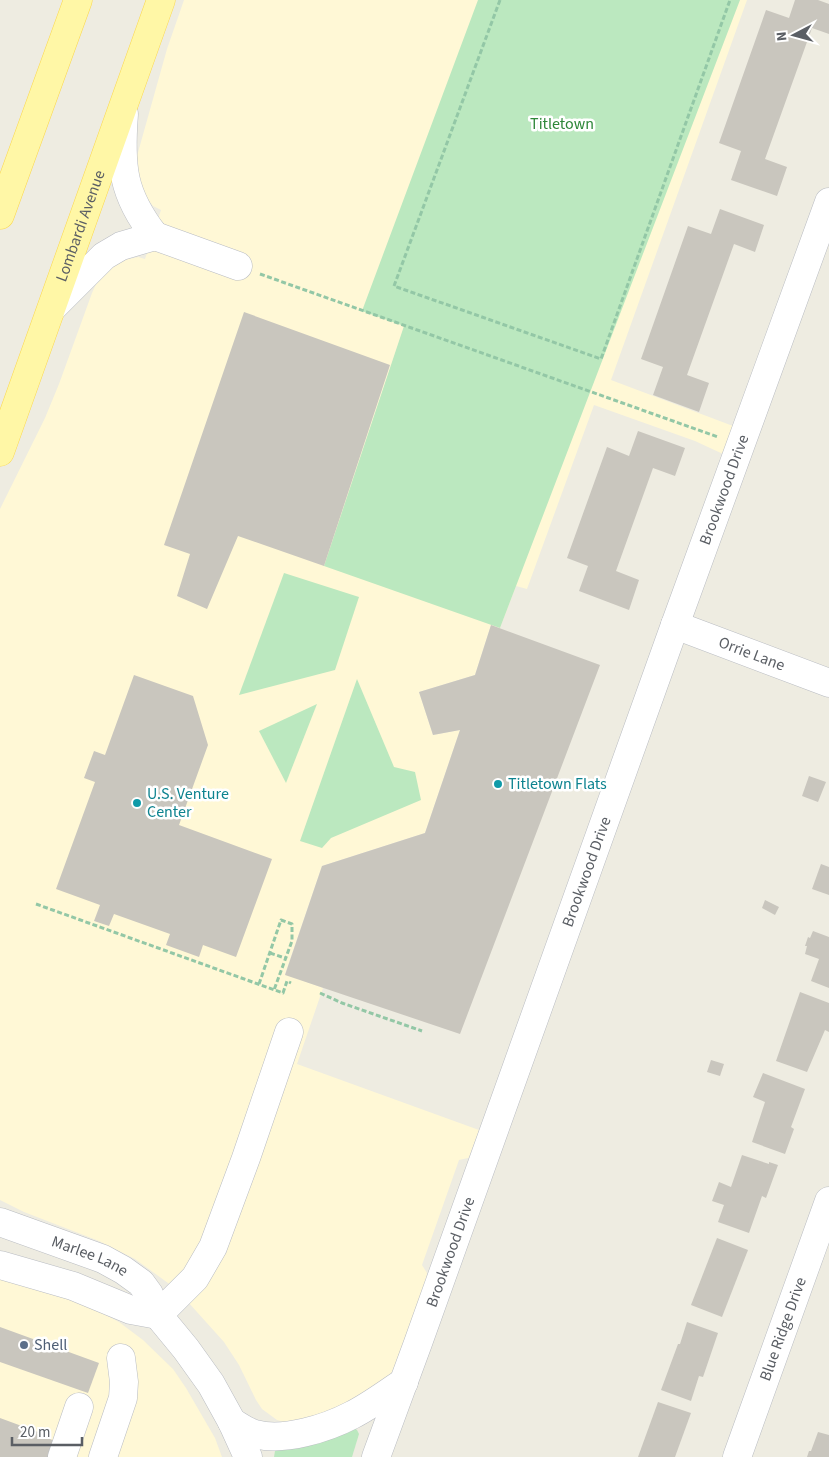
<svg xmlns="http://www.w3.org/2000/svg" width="829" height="1457" font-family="'Source Sans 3',sans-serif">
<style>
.commercial{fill:#fff8d6}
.green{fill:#bbe8bf}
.building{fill:#c9c6be}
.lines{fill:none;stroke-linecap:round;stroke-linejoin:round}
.minor-casing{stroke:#b9bcc2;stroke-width:29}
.major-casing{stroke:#fcd84c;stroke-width:29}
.path{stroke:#93c7a6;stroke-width:3;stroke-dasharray:5 2.5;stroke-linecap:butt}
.minor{stroke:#fff;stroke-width:28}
.major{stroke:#fff7a6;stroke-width:28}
.culture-dot{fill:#0f9aa8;stroke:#fff;stroke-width:2}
.service-dot{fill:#5c6f8a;stroke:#fff;stroke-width:2}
.labels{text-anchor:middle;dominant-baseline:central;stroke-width:5;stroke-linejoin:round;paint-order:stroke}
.park-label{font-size:16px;fill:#2e8739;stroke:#fff}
.street-label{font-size:16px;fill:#5a5e64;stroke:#fff}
.culture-label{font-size:16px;fill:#0d838f;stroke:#fff;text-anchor:start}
.service-label{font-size:16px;fill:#4e5e75;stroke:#fff;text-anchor:start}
</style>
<rect width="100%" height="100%" fill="#eeece1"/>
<g class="commercial">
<path d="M184 0H747L611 380 733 426 723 454 695 441 594 405 527 589 516 586 500 628 491 625 475 675 419 692 433 735 460 730 425 833 322 866 285 974 323 988 297 1064 479 1130 469 1157 468 1158 459 1160 422 1265 427 1273 426 1280 398 1359 389 1378 339 1411 288 1423 277 1420 262 1409 256 1400 239 1365 224 1342 188 1302 168 1283 135 1259 99 1241 24 1212 0 1200V509L45 418 59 384 92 293 98 280 102 275 121 261 138 257 145 259 161 210 153 206 141 190 136 167 137 156 167 49Z"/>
<path d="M0 1279 86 1305 119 1322 143 1340 173 1369 186 1388 215 1438 222 1457H0Z"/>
</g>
<g class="green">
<path d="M478 0H740L500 628 324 566 404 326 362 311Z"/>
<path d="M284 573 359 597 335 670 239 695Z"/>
<path d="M357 679 394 767 415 772 421 800 331 838 322 848 300 841Z"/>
<path d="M317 704 286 783 259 731Z"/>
<path d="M353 1427 357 1430 359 1434 352 1457H274L275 1451 277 1450Z"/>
</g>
<g class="building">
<path d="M795 0H818L829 4V34L812 28 765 159 787 167 777 196 731 180 741 151 719 143 766 10 789 18Z"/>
<path d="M720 209 764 225 755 252 734 244 687 375 709 383 699 412 653 395 663 367 641 359 688 226 711 234Z"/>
<path d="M244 312 390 365 324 566 238 536 207 609 177 596 190 554 164 545Z"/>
<path d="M638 431 685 448 675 476 653 468 616 571 639 580 629 610 579 591 588 566 567 558 607 447 629 456Z"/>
<path d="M491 625 600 665 460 1034 285 975 322 866 425 833 460 730 433 735 419 692 475 675Z"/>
<path d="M134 675 193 696 208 745 179 825 272 859 236 957 203 945 199 957 166 945 170 934 114 914 109 926 94 921 100 905 56 889 95 782 84 778 94 751 105 755Z"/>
<path d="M809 776 826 782 818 802 802 796Z"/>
<path d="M821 864 829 867V895L812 889Z"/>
<path d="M765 900 779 907 775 915 762 908Z"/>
<path d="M813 931 829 937V988L811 981 819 959 805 954 807 946H805L808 937 810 938Z"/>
<path d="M800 992 829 1003V1032L825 1030 807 1072 776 1061Z"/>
<path d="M711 1060 724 1064 720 1076 707 1072Z"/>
<path d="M763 1073 805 1089 791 1127 794 1129 785 1154 752 1142 765 1102 753 1097Z"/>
<path d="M742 1155 769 1164V1162L778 1165 766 1198 762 1196 749 1233 718 1222 724 1205 712 1201 719 1182 731 1187Z"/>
<path d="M717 1238 748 1250 722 1317 691 1305Z"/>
<path d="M687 1322 718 1333 703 1377 699 1376 691 1401 661 1390 678 1344H680Z"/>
<path d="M0 1327 99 1363 88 1393 0 1362Z"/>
<path d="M658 1402 691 1413 675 1457H638Z"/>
<path d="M0 1418 38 1432 37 1434 55 1441 50 1457H0Z"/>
<path d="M818 1432 829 1435V1457H807L809 1451H811Z"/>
</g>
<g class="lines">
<defs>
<g id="minor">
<path d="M124 114C120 166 122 194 155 236"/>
<path d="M52 308 104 256 121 246 155 236 238 266"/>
<path id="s1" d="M675 625 829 683"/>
<path id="s2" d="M0 1222 103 1259 123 1270 141 1283 149 1294 158 1315 186 1349 211 1384 232 1422 248 1457"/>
<path d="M0 1265 73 1286 131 1310 158 1315"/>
<path d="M158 1315 195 1278 213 1247 246 1158 289 1032"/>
<path d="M232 1422C239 1426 247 1432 255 1434 284 1442 327 1428 352 1415 370 1406 387 1393 404 1382"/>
<path d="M62 1457 79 1407"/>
<path d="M103 1457 123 1398 124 1382 121 1358"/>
<path id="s3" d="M376 1457 418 1343 675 625 829 202"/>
<path id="s4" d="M737 1457 829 1201"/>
</g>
<g id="major">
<path d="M0 215 78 0"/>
<path id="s5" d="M0 452 161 0"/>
</g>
</defs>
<use href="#minor" class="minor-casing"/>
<use href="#major" class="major-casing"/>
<g class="path">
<path d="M500 0 394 286 601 359 730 0"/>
<path d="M260 274 718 437"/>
<path d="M36 904 283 993 287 981 291 983"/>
<path d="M270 953 285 958"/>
<path d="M259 984 281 920 292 924V941L274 990"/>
<path d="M320 993 342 1003 422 1031"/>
</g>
<use href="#minor" class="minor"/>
<use href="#major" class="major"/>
</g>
<g class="culture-dot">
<circle cx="498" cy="784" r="5"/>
<circle cx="137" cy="803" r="5"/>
</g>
<circle class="service-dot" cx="24" cy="1345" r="5"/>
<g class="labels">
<g class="park-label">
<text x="562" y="124">Titletown</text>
</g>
<g class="street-label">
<text stroke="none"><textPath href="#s5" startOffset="240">Lombardi Avenue</textPath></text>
<text stroke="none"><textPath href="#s3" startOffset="1028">Brookwood Drive</textPath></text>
<text stroke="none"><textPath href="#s1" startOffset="82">Orrie Lane</textPath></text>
<text stroke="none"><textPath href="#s3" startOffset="622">Brookwood Drive</textPath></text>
<text stroke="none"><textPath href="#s3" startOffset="218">Brookwood Drive</textPath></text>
<text stroke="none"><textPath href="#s2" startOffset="96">Marlee Lane</textPath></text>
<text stroke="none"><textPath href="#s4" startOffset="136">Blue Ridge Drive</textPath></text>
</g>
<g class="culture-label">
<text x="508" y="784">Titletown Flats</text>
<text x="147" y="794">U.S. Venture<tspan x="147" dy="18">Center</tspan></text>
</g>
<g class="service-label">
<text x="34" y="1345">Shell</text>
</g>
</g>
<g transform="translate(794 35) rotate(264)" stroke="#ffffff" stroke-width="4" paint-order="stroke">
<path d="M0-4L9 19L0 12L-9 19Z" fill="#5a5e64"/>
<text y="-8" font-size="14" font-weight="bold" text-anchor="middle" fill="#5a5e64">N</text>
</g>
<path d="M12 1437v8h70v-8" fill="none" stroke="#5a5e64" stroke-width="2.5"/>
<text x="20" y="1437" font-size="15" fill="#5a5e64" stroke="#ffffff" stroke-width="4" paint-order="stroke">20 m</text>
</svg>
